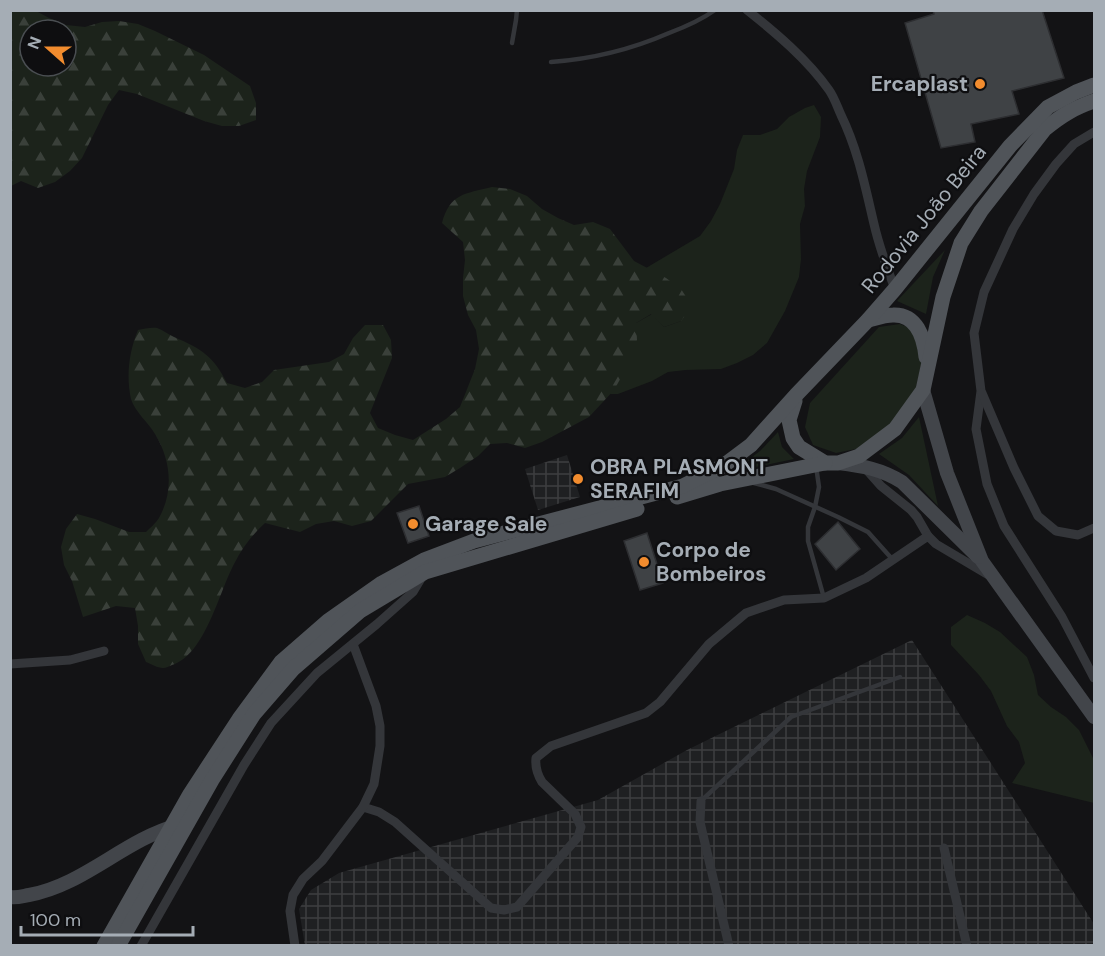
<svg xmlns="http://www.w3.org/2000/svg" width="1105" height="956" font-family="'DM Sans',sans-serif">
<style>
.industrial{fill:url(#industrial-grid)}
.green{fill:#1c231b}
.forest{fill:url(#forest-firs);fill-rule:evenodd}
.building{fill:#3f4245;stroke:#2d2e31;stroke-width:1.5}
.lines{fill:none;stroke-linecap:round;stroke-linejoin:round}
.lane{stroke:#34363a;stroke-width:4.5}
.street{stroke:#34363a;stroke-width:9}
.secondary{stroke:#42454a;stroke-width:14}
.primary{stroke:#505459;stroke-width:15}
.poi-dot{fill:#f28c2e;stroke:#0e0e10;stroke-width:2}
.labels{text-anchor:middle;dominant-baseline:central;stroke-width:4.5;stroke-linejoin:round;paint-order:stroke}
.poi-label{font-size:21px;font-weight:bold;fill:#a5adb5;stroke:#0e0e10;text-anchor:start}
.street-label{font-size:21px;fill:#a5adb5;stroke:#0e0e10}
</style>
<defs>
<pattern id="industrial-grid" width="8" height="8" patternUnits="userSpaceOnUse" patternTransform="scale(1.5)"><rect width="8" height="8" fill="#1f2022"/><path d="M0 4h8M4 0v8" fill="none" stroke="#3d3e40"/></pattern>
<pattern id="forest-firs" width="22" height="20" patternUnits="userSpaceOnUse" patternTransform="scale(1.5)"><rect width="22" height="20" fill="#1c231b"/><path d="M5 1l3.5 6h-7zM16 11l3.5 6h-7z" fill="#3a403a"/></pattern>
</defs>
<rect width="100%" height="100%" fill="#131315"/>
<g class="industrial">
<path d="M567 455 580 497 538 510 525 469Z"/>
<path d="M912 640 1094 924V945L305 946 299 909 311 890 339 873 598 800 687 750Z"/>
</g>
<g class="green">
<path d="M814 105 821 117 820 137 807 171 804 189 805 206 800 224 801 259 799 277 785 311 767 343 753 355 737 363 721 369 686 370 668 372 652 381 618 394H610L636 323 652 314 664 327 681 321 646 268 700 236 711 221 720 204 734 169 737 150 743 135H760L777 129 789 117 805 108Z"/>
<path d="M945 250 933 277 926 314 897 301Z"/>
<path d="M900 324 918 331 925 348 914 396 891 428 861 448 836 453 813 445 805 427 810 403 879 327Z"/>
<path d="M919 417 938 506 909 475 879 454 902 438Z"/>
<path d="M778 432 782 447 794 459 732 472 760 451Z"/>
<path d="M967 615 985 623 1000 632 1027 657 1034 675 1038 695 1051 707 1066 717 1079 730 1094 760V803L1012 783 1025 763 1019 742 1007 726 991 691 979 675 951 645V627Z"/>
</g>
<g class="forest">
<path d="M11 10 36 11 49 18 66 25 85 27 102 22 119 21 138 24 155 31 204 55 250 86 256 103V120L239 126H222L204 121 137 94 119 90 108 105 82 158 70 171 55 182 38 188 21 181 11 186ZM30 30H66V66H30Z"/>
<path d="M492 187 510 189 527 196 542 209 558 218 574 225 593 222 610 229 634 261 666 278 681 289 692 306 681 321 664 327 651 314 636 323 637 340 623 374 614 390 589 417 542 442 525 448 507 443 490 444 478 456 460 468 445 477 408 484 371 521 352 526 334 521 316 524 300 532 265 523C252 535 242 548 234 564 219 592 205 655 172 665 169 666 166 668 163 668 158 668 151 664 146 662L138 644V626L135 608 116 606 83 617 72 581 64 565 61 547 66 529 77 514 95 519 129 532H146C150 528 156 523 159 518 174 491 171 460 155 434 148 422 135 412 131 399 126 376 129 352 138 330 144 329 152 327 157 328 163 330 169 335 174 337 202 349 213 356 227 383L245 388 262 382 274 370 329 362 344 354 353 338 365 325H383L391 340 392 358 370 413 378 428 395 435 413 440 446 419 460 407 475 369 479 349 476 330 468 315 463 296V278L465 260 463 242 442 223C450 193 465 194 492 187Z"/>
</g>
<g class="building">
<path d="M933 10H1042L1064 78 1012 91 1019 114 971 124 975 142 941 148 905 23 934 14Z"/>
<path d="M419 506 429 536 408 543 397 513Z"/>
<path d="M838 522 860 549 836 570 815 544Z"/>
<path d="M647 533 663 583 640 590 624 541Z"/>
</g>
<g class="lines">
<g class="lane">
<path d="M512 43 516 20 517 10"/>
<path d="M551 62C593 59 630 50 669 33 685 27 701 20 715 10"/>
<path d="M816 466 819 487 815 507 808 527V541L824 598"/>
<path d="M754 483 776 489 838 517 868 532 893 560"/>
<path d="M701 801 791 717 900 677"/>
</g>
<g class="street">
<path d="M747 10C776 33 807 59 829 90 834 97 837 106 841 115 858 150 865 186 874 224 879 246 887 268 895 289"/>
<path d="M1094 132 1074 144 1056 164 1034 194 1013 229 984 292 974 333 981 391 976 429 987 484 1004 526 1062 617 1094 678"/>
<path d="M982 393 1014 468 1038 516 1056 531 1078 535 1094 528"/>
<path d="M865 468 881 486 911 510 917 517 928 536"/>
<path d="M10 664 70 660 104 651"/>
<path d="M701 801 700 822 729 946"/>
<path d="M363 807 379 812 395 822 491 908 504 910 517 907 578 837 581 827 575 814 542 782C537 774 535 767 536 758L551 746 646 713 660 702 709 644 746 613 784 600 824 598 866 578 928 536 936 544 990 576"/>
<path d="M944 848 967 946"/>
<path d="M141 946 244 765 271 723 317 673 377 624 413 592 422 577"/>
<path d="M295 946 290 911 293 895 303 879 322 861 363 807 374 784 380 746V726L376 706 353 644"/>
</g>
<g class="secondary">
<path d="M923 390 947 473 982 561 1094 717"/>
<path d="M838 463C863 466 881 469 902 482L978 557"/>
<path d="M10 897C17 898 23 896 29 895 84 885 124 840 178 825"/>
</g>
<g class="primary">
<path d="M868 320C876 318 885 315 893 315 917 314 924 338 926 357"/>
<path d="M795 401 789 420 793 438 799 447 825 463H838L859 456 895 429 923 390 943 297 961 243 981 211 1045 129C1062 115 1074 108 1094 101"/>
<path d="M677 497 720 484 825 463"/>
<path d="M104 946 190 794 239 719 281 662 328 621 382 583 424 560 474 541 683 486 723 466 751 445 796 395 868 320 895 289 1010 146 1048 107 1076 92 1094 85"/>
<path d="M118 946 212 780 254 714 293 669 360 611 425 572 637 509"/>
</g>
</g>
<g class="poi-dot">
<circle cx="980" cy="84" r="6"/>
<circle cx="578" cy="479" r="6"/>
<circle cx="413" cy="524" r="6"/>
<circle cx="644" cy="562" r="6"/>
</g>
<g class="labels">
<g class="poi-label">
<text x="968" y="84" text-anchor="end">Ercaplast</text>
<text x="590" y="467">OBRA PLASMONT<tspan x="590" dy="24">SERAFIM</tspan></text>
<text x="425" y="524">Garage Sale</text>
<text x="656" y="550">Corpo de<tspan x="656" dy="24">Bombeiros</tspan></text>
</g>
<g class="street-label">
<text transform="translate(924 219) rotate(-51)">Rodovia João Beira</text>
</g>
</g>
<rect width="1105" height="956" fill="none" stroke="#a5adb5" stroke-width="24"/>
<g transform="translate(48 48) rotate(291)"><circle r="28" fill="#0e0e10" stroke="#4a4e52" stroke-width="1.5"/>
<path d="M0-4.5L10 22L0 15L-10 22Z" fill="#f28c2e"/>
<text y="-9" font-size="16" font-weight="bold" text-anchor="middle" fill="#a5adb5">N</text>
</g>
<path d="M21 926v9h172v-9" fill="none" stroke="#a5adb5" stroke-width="3"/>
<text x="30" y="926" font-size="18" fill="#a5adb5" stroke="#0e0e10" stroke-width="4.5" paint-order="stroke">100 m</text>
</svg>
